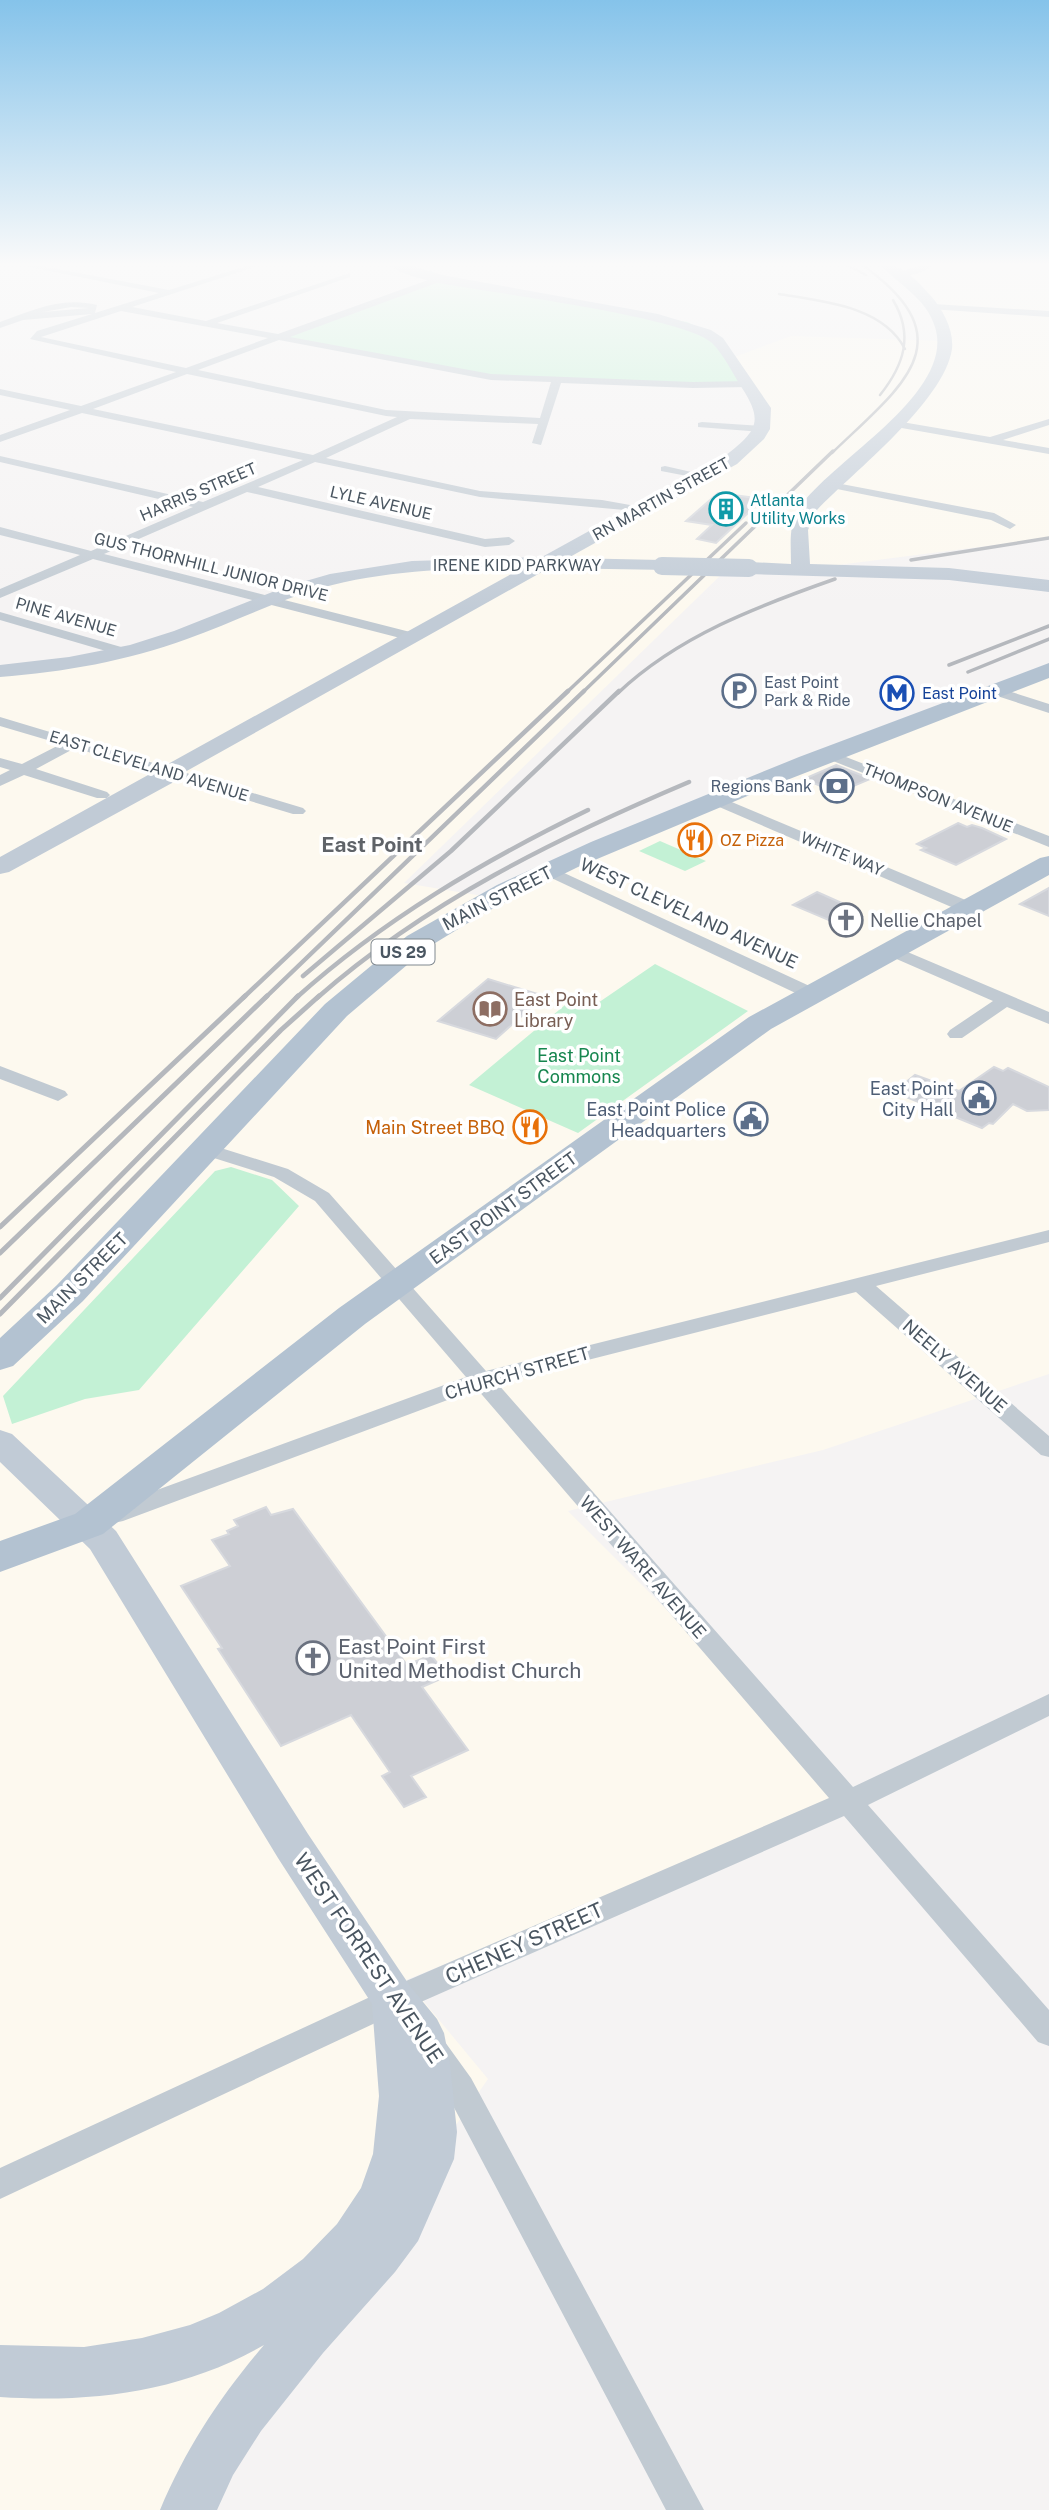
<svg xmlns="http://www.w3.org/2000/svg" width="1049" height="2510" font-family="'Public Sans',sans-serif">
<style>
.commercial{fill:#fdf9ef}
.green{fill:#c3f1d5}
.building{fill:#cdcfd5;stroke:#d7d9de;stroke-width:2}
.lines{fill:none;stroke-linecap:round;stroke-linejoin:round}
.street{fill:#c1cad2;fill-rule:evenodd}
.secondary{fill:#c1cbd6;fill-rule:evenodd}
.primary{fill:#b3c2d1;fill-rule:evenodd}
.rail-far3{stroke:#b5b8bd;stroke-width:2.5}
.rail-far2{stroke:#b5b8bd;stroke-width:3.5}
.rail-far1{stroke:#b5b8bd;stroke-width:4.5}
.rail{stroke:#b5b8bd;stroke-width:5}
.secondary-bridge{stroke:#c1cbd6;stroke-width:18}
.labels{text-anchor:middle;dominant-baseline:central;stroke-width:7;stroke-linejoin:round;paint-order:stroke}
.far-street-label{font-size:16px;fill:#4a5661;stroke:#fff}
.far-culture-label{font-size:16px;fill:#0d838f;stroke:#fff;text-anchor:start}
.far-service-label{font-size:16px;fill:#4e5e75;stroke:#fff;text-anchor:start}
.far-transit-label{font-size:16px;fill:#164399;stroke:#fff;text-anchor:start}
.far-food-label{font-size:16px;fill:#c56008;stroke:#fff;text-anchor:start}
.shield{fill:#fff;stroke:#808990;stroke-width:2}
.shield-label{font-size:16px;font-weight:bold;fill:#4a5661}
.street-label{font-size:18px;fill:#4a5661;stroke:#fff}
.worship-label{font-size:18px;fill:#5b616d;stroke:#fff;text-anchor:start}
.education-label{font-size:18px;fill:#785e54;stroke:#fff;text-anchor:start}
.park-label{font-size:18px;fill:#17864f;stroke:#fff}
.service-label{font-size:18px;fill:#4e5e75;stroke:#fff;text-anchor:end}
.food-label{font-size:18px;fill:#c56008;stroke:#fff;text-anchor:end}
.far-district-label{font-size:21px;font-weight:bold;fill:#5f6368;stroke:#fff}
.near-worship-label{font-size:21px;fill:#5b616d;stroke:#fff;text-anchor:start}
.near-street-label{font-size:21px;fill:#4a5661;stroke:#fff}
</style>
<rect width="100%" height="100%" fill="#f5f3f3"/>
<path class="commercial" d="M889 264H1049V538L799 570 727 569 404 883 483 896 1049 664V1374L823 1450 568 1511 854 1797 406 1980 488 2079 189 2510H0V670L107 655 342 577 442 563 549 565 738 455 764 415 732 358 791 336 944 341 937 304 903 271Z"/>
<g class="green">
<path d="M441 279 687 322 721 338 752 385 476 377 285 337Z"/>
<path d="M660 841 706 861 685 871 639 851Z"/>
<path d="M655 964 748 1011 578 1133 469 1085 571 1000 592 1007Z"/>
<path d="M231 1167 272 1180 299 1206 139 1390 85 1399 12 1424 3 1396 215 1171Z"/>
</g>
<g class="building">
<path d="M718 493 763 499 716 543 697 539 712 525 686 521Z"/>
<path d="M836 765 861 775 870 779 837 793 804 779Z"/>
<path d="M958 823 967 827 972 825 982 828 1006 839 956 865 921 850 926 848 917 844Z"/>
<path d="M1049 888V916L1020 904Z"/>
<path d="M817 892 855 909 850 912 862 917 845 927 793 905Z"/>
<path d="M488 979 544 996 496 1039 438 1021Z"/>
<path d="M994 1067 1003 1071 1008 1068 1049 1087V1110L1027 1111 1013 1104 993 1124 989 1123 982 1128 894 1092 915 1075 959 1091Z"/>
<path d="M266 1507 271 1515 293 1509 407 1665 431 1655 447 1676 422 1687 468 1750 411 1776 426 1797 404 1807 382 1776 390 1772 351 1715 281 1746 218 1649 222 1648 181 1586 230 1566 212 1540 229 1534 227 1531 238 1526 234 1520Z"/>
</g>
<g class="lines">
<g class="street">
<path d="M15 264H31L169 290 253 264H264L132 307 206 321 350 273V277L217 323 278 334 439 276 443 279 442 281 290 337 491 374 693 382 748 381 753 384 748 387 693 388 561 383 541 445 532 443 538 424 410 419 326 458 480 491 602 500 647 508V512L480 497 315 462 258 487 485 539 509 537 515 541 509 545 485 547 247 492 104 554 418 634V640H408L93 559 0 598V589L80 555 0 535V527L91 551 193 507 0 462V456L203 502 303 460 82 413 0 442V435L70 410 0 395V389L81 406 176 372 30 339 37 331 92 314 23 320 0 328V322C33 310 62 296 97 305L95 313 159 293ZM71 307 89 308 43 312ZM121 311 268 338 186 368 41 337ZM279 340 491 380 551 382 540 418 386 410 198 370ZM187 374 386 416 397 417 313 455 93 409Z"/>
<path d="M925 264H935C925 272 908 279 896 273Z"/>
<path d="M933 304 1049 311V317L930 309V305Z"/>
<path d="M1049 419V425L1003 440 1049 448V454L896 427 891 424 896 421 990 437Z"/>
<path d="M702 422 762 426 767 429 762 432 698 427V423Z"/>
<path d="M665 466 709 476 703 479 661 471V467Z"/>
<path d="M831 482 994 513 1016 525 1010 529 991 520 827 487V483Z"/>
<path d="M0 612 128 649 130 652 123 656 0 620Z"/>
<path d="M996 687 1049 704V713L991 694V688Z"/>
<path d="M0 717 303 808 306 811 303 814H293L75 748 36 769 107 792 110 795 107 798H97L24 775 0 786V775L10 770 0 767V758L22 764 61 744 0 726Z"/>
<path d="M828 750 1049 836V847L823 757 821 754 823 751Z"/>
<path d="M715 795 975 904 977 908 969 913 963 912 710 803 707 800 710 797Z"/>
<path d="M549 866 816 989 819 993 810 998 804 997 543 874 541 871Z"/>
<path d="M891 945 1049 1012V1024L1007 1007 962 1038H950L947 1034 950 1030 993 1001 885 954 882 950 885 946Z"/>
<path d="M0 1066 65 1091 68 1095 58 1101 0 1079Z"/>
<path d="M205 1143 288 1169 329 1193 486 1371 1049 1230V1242L876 1286 1049 1436V1457L1041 1455 856 1292 497 1383 853 1787 1049 1694V1716L868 1805 1049 2010V2046L1038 2042 844 1816 405 2009 0 2199V2168L383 1991 829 1798 477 1389 123 1521 114 1523 105 1521 102 1515 105 1509 466 1377 315 1201 274 1177 198 1153 195 1149Z"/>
<path d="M434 2038 445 2042 471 2078 704 2510H666L449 2098 419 2052 423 2042Z"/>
</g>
<g class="secondary">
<path d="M388 264H406L442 275 658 314 711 330 723 338 771 408 770 429 764 439 737 464 568 558 662 560 669 562 671 566 669 570 549 568 176 777 172 783 9 872 0 874V857L522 568C455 568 386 570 321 588 275 601 232 623 187 639 127 661 64 672 0 677V665L69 657 130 645 174 631 285 587 330 574 412 561 542 557 725 456C755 432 765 423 742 388 733 374 724 355 712 343 686 318 508 295 463 287 443 284 402 277 388 264Z"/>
<path d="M880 264C901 262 917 281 931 296 943 310 954 330 952 349 944 402 853 472 816 511L808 530 810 564 949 568 1049 580V592L949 580 749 574 740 568 749 562 791 564C791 543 788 525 800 507 832 460 956 393 935 327 926 297 898 285 880 264Z"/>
<path d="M0 1430 12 1434 116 1531 308 1834 410 1986 437 2019 444 2033 450 2064 457 2132 454 2159 418 2241 395 2272 323 2353 261 2431 233 2475 217 2510H160C187 2446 220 2397 264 2345 182 2392 93 2403 0 2397V2345L84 2347 142 2338 190 2325 219 2313 263 2289 303 2259 337 2224 361 2188 373 2154 379 2096 372 2004 278 1858 90 1549 0 1462Z"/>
</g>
<g class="primary">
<path d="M1049 663V678L769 787 578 867 486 912 427 948 347 1016 83 1301 13 1366 0 1370V1338L57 1285 325 1004 407 936 497 885 591 842 799 757Z"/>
<path d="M1049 856V875L771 1029 365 1324 103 1534 0 1572V1541L75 1514 339 1308 749 1017 1040 858Z"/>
</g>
<g class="rail-far3">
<path d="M845 264 866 275"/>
<path d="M779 294C822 301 883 306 905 349"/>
<path d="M880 395C904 365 914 335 893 300"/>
<path d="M832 453C900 387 970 341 861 264"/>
</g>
<g class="rail-far2">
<path d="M911 560 1049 538"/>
<path d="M949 665 1049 626"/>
<path d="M968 672 1049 639"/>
<path d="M566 693 746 523"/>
<path d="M582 693 833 451"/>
<path d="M618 693C678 636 758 606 835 579"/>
</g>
<g class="rail-far1">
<path d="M303 976 451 851 619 691"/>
<path d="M243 998 568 691"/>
<path d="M265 998 584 691"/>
<path d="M296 998C383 920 483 861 588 810"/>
<path d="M317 998C426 902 557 838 689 782"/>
</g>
<g class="rail">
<path d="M0 1227 245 996"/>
<path d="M0 1253 267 996"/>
<path d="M0 1298 298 996"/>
<path d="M0 1314 281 1030 319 996"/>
</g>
<path class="secondary-bridge" d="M662 566 749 568"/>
</g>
<linearGradient id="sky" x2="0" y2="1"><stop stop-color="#85c3ea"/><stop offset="0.43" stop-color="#fafafa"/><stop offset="1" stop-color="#fafafa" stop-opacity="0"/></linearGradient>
<rect width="1049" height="615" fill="url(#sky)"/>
<defs>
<symbol id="building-ring" viewBox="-11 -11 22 22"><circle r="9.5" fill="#fff" stroke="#0f9aa8" stroke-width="1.5"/><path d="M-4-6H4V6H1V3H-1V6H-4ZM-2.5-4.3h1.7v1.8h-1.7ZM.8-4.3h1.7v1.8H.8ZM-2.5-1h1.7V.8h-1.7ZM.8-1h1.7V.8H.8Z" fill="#0f9aa8"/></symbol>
<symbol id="parking-ring" viewBox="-11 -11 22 22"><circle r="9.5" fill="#fff" stroke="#5c6f8a" stroke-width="1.5"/><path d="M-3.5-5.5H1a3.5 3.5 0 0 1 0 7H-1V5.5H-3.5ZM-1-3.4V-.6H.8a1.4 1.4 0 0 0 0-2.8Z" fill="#5c6f8a"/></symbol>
<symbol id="metro-ring" viewBox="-11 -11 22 22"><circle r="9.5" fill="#fff" stroke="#1a4fb4" stroke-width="1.5"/><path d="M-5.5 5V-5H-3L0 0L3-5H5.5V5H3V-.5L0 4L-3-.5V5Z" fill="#1a4fb4"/></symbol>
<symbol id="bank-ring" viewBox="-11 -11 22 22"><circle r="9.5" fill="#fff" stroke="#5c6f8a" stroke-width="1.5"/><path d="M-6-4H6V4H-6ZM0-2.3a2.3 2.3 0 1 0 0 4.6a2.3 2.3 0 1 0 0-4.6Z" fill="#5c6f8a"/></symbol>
<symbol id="restaurant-ring" viewBox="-11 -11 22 22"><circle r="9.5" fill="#fff" stroke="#e8710a" stroke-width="1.5"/><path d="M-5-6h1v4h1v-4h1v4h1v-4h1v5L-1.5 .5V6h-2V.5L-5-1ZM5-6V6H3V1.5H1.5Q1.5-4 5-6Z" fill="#e8710a"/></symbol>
<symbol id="church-ring" viewBox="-11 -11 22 22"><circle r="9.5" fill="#fff" stroke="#6b7280" stroke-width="1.5"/><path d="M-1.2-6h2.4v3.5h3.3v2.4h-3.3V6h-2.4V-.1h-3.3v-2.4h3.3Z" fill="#6b7280"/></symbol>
<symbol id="library-ring" viewBox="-11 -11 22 22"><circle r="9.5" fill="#fff" stroke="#8d6e63" stroke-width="1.5"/><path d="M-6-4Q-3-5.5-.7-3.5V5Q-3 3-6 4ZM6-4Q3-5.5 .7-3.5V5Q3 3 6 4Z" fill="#8d6e63"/></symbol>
<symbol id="civic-ring" viewBox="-11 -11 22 22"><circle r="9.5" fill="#fff" stroke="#5c6f8a" stroke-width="1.5"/><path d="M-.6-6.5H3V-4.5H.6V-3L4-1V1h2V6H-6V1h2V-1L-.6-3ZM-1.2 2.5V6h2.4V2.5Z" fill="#5c6f8a"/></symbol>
</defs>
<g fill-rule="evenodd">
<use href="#building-ring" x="707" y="490" width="38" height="38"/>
<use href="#parking-ring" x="720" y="672" width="38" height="38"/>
<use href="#metro-ring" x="878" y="674" width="38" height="38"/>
<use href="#bank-ring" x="818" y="767" width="38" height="38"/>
<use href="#restaurant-ring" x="676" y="821" width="38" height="38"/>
<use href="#church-ring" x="827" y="901" width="38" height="38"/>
<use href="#library-ring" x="471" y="990" width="38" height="38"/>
<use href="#civic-ring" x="960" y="1079" width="38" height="38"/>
<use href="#civic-ring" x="732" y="1100" width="38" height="38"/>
<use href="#restaurant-ring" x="511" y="1108" width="38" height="38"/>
<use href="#church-ring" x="294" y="1639" width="38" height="38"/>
</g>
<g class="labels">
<g class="far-street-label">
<text transform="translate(198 492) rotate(-23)">HARRIS STREET</text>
<text transform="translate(661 499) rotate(-29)">RN MARTIN STREET</text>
<text transform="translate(381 503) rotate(13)">LYLE AVENUE</text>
<text x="517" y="565">IRENE KIDD PARKWAY</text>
<text transform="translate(211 567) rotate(14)">GUS THORNHILL JUNIOR DRIVE</text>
<text transform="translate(66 617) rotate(16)">PINE AVENUE</text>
<text transform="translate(149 766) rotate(17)">EAST CLEVELAND AVENUE</text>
<text transform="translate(938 798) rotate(22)">THOMPSON AVENUE</text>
<text transform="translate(842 854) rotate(23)">WHITE WAY</text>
</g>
<g class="far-culture-label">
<text x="750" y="500">Atlanta<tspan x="750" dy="18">Utility Works</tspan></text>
</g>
<g class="far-service-label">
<text x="764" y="682">East Point<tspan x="764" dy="18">Park &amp; Ride</tspan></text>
<text x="812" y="786" text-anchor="end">Regions Bank</text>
</g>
<g class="far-transit-label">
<text x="922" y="693">East Point</text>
</g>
<g class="far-food-label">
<text x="720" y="840">OZ Pizza</text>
</g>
<rect class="shield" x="371.5" y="939.5" width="63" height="25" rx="5"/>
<g class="shield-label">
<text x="403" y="952">US 29</text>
</g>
<g class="street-label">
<text transform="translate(497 898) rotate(-27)">MAIN STREET</text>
<text transform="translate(689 913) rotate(25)">WEST CLEVELAND AVENUE</text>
<text transform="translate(503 1208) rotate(-36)">EAST POINT STREET</text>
<text transform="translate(82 1278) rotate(-45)">MAIN STREET</text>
<text transform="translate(955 1366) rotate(41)">NEELY AVENUE</text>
<text transform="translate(517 1373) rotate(-16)">CHURCH STREET</text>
<text transform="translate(643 1567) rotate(49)">WEST WARE AVENUE</text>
</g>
<g class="worship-label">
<text x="870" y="920">Nellie Chapel</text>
</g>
<g class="education-label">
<text x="514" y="999">East Point<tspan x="514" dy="21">Library</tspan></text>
</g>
<g class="park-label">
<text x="579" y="1055">East Point<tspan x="579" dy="21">Commons</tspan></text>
</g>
<g class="service-label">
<text x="954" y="1088">East Point<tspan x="954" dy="21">City Hall</tspan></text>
<text x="726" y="1109">East Point Police<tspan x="726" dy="21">Headquarters</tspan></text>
</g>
<g class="food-label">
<text x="505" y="1127">Main Street BBQ</text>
</g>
<g class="far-district-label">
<text x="372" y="844">East Point</text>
</g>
<g class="near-worship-label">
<text x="338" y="1646">East Point First<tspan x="338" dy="24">United Methodist Church</tspan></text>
</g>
<g class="near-street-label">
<text transform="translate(524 1943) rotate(-24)">CHENEY STREET</text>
<text transform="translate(369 1958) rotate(56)">WEST FORREST AVENUE</text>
</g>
</g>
</svg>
